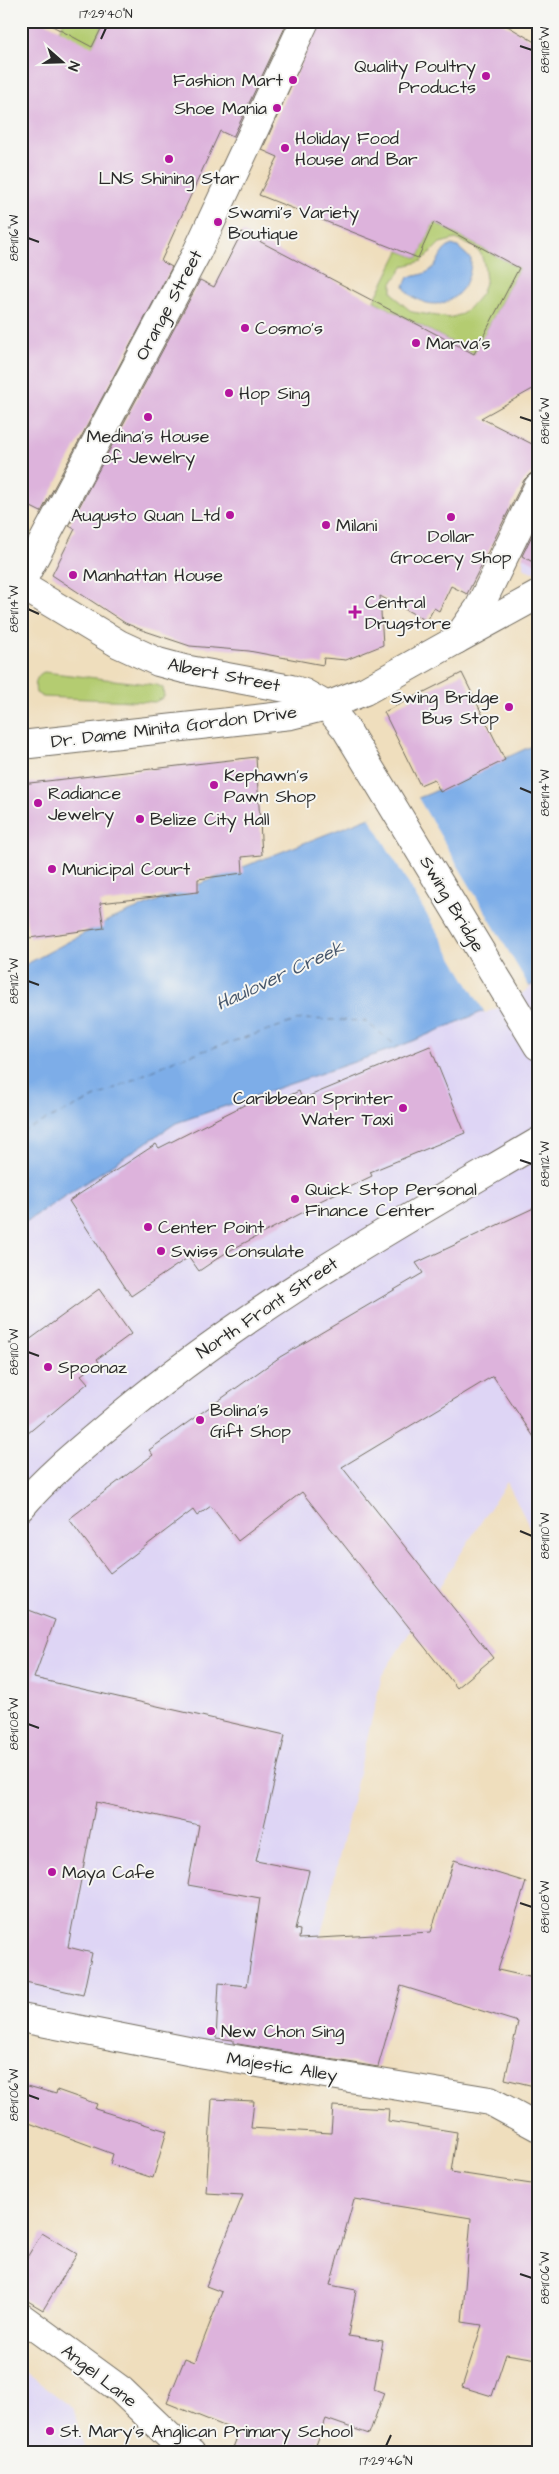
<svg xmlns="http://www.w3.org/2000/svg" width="559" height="2474" font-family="'Architects Daughter',sans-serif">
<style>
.built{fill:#ded5f5}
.green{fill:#b4cc71;stroke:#707c4e;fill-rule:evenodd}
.water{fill:#7dade8;stroke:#546c8a}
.pier{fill:#efdebd}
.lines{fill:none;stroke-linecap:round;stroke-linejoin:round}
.ferry{stroke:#48586d;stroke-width:1;stroke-dasharray:6 5;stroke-linecap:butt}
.building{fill:#ddb3dc}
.minor-casing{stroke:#706a5e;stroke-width:30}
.major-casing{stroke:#706a5e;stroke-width:30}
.minor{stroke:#fff;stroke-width:28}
.major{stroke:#fff;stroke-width:28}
.ticks{fill:none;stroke:#2b2b2b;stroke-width:2}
.poi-dot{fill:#b5179e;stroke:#f6f6f2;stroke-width:2}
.labels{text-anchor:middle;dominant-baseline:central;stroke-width:4;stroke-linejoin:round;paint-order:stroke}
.poi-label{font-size:18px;fill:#2b2b2b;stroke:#f6f6f2;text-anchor:start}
.street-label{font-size:18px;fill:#2b2b2b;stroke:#f6f6f2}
.water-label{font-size:19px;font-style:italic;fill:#48586d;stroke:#f6f6f2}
.neatline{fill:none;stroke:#2b2b2b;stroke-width:2}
.ticks-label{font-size:12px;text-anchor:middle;fill:#2b2b2b}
</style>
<rect width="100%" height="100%" fill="#f6f6f2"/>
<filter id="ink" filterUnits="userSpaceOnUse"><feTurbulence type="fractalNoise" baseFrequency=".02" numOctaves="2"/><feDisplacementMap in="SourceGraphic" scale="10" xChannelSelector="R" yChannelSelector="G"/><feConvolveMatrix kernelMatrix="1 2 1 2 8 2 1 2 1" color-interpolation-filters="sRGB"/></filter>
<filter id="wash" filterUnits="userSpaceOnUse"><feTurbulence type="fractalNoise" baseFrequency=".0096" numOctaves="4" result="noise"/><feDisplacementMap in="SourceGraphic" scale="20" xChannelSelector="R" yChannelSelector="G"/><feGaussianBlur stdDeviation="1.12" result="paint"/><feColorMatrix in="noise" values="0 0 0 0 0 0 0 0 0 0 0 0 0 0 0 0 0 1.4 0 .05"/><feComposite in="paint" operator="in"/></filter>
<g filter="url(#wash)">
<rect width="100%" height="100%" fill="#efdebd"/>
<g class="built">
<path d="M538 529V571L533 572 525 569 522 559Z"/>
<path d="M538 981V1544L507 1482 382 1675 291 2062 21 2010V1225L176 1123 398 1047 501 1004Z"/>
<path d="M21 2369 73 2408 86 2453H21Z"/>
</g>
<g class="green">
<path d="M64 21H105L86 60 43 61Z"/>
<path d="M434 222 519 268 474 354 374 301 399 251 418 258ZM456 239 476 248 481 254 484 264 486 280 481 294 470 307 462 314 450 318 412 312 400 302 392 292V283L404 266 422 261 440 243Z"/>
<path d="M44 672 157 685 163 688 164 697 155 702 43 697 36 693C34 684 36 675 44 672Z"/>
</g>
<g class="water">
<path d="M452 245 458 247 471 259C472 287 449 313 421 301 412 297 407 294 404 286L408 277C446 273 432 254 452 245Z"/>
<path d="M538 743V981L501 1004 398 1047 176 1123 21 1225V967L111 919 431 793Z"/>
</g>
<path class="pier" d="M417 796 530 988 502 1006 485 1013 369 817Z"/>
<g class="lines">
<path class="ferry" d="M21 1132 175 1060 302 1019 365 1021 398 1047"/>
</g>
<g id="blocks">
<g class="building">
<path d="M21 21H43L92 47 105 21H288L233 137 220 131 161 261 172 267 41 512 21 502Z"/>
<path d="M320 21H499L538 44V386L481 418 538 447V472L530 474 524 480 467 594 451 586 439 611 434 608 427 621 380 596 383 645 346 660 324 658 323 665 249 651 190 646 142 630 125 623 52 575 75 529 69 526 200 280 214 287 242 232 474 354 519 268 434 222 418 258 259 195 278 157 262 150Z"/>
<path d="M538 523V565L522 556Z"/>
<path d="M462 673 505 760 440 792 434 779 420 785 384 712Z"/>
<path d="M256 757 262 855 242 857 243 873 198 879V892L100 903 104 928 29 938 23 897 21 898V784Z"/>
<path d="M430 1046 465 1133 370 1172 372 1176 318 1202 319 1204 227 1252 199 1271 189 1257 131 1296 69 1201 156 1144 159 1148 264 1095 269 1105 299 1091 302 1099Z"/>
<path d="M538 1206V1443L493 1376 342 1467 493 1658 457 1688 302 1492 238 1541 211 1506 197 1516 193 1510 110 1573 69 1519 153 1455 149 1450 280 1357 423 1273 416 1263Z"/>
<path d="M99 1289 131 1334 97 1359 99 1362 81 1375 88 1383 21 1439V1346Z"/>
<path d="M21 1607 55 1620 34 1678 285 1735 256 1861 309 1871 295 1929 300 1930 299 1939 431 1932 454 1860 526 1882 498 1970 538 1979V2087L505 2079 518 2022 401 1986 378 2067 238 2044 233 2043V2040L216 2038 219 1983 247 1986 260 1898 188 1885 199 1825 96 1802 68 1947 92 1953 83 1995 21 1981Z"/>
<path d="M21 2084 56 2094 57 2090 97 2104 95 2109 167 2131 153 2178 110 2164 113 2154 21 2120Z"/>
<path d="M212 2099 254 2101 251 2128 331 2133 333 2106 389 2109 388 2121 457 2132 451 2172 538 2185 533 2229H538V2359L506 2354 492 2396 462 2387 482 2325 462 2322 471 2218 354 2199 330 2285 356 2290 348 2336 383 2341 374 2389 384 2393 369 2434 326 2419 313 2453H231L239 2432 167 2403 185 2358 195 2362 222 2292 206 2286 243 2195 206 2193Z"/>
<path d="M42 2233 77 2254 43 2310 21 2297V2267Z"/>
</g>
</g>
</g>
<g filter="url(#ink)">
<use href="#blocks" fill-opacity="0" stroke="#706a5e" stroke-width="1"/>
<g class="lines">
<defs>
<g id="minor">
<path d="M456 640 538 595"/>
<path d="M21 2018 198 2053 490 2101 538 2127"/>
<path d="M21 2317 121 2390 173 2440 191 2453"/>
</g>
<g id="major">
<path d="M21 583 196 254 305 21"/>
<path d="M21 585 119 644 158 662 184 669 291 689 304 693 327 706 346 729 538 1046"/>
<path d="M21 745 291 715 327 706 365 691 456 640 479 608 538 487"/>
<path d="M21 1507C51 1472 87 1444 121 1415 252 1306 392 1228 538 1142"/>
</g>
</defs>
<use href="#minor" class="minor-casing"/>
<use href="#major" class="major-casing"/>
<use href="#minor" class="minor"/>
<use href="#major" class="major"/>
</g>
</g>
<path class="ticks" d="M101 39 106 28M520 46 532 50M28 238 39 242M520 417 532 421M28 609 39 614M520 788 532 793M28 981 39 985M520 1160 532 1164M28 1352 39 1356M520 1531 532 1536M28 1724 39 1728M520 1903 532 1907M28 2095 39 2099M520 2274 532 2278M386 2446 391 2435"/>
<g class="poi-dot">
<circle cx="486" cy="76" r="5"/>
<circle cx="293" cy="80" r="5"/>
<circle cx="277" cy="108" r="5"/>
<circle cx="285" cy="148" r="5"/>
<circle cx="169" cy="159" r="5"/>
<circle cx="218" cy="222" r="5"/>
<circle cx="245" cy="328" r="5"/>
<circle cx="416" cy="343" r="5"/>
<circle cx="229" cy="393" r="5"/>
<circle cx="148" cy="417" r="5"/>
<circle cx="230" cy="515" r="5"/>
<circle cx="451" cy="517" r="5"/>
<circle cx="326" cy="525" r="5"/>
<circle cx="73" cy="575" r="5"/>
<path d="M352.5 604.5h5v5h5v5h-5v5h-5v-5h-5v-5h5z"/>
<circle cx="509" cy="707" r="5"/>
<circle cx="214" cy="785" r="5"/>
<circle cx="38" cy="803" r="5"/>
<circle cx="140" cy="819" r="5"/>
<circle cx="52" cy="869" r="5"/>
<circle cx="403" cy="1108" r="5"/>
<circle cx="295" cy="1199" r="5"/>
<circle cx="148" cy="1227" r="5"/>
<circle cx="161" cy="1251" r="5"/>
<circle cx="48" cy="1367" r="5"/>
<circle cx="200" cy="1420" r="5"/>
<circle cx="52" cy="1872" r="5"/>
<circle cx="211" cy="2031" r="5"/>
<circle cx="50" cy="2431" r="5"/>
</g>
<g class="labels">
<g class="poi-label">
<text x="476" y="66" text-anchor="end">Quality Poultry<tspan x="476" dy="21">Products</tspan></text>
<text x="283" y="80" text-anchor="end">Fashion Mart</text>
<text x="267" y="108" text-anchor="end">Shoe Mania</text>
<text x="295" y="138">Holiday Food<tspan x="295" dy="21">House and Bar</tspan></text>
<text x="169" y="178" text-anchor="middle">LNS Shining Star</text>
<text x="228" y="212">Swami's Variety<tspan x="228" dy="21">Boutique</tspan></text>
<text x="255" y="328">Cosmo's</text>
<text x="426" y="343">Marva's</text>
<text x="239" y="393">Hop Sing</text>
<text x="148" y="436" text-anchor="middle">Medina's House<tspan x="148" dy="21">of Jewelry</tspan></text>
<text x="220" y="515" text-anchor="end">Augusto Quan Ltd</text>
<text x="336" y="525">Milani</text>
<text x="451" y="536" text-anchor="middle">Dollar<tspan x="451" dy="21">Grocery Shop</tspan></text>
<text x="83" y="575">Manhattan House</text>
<text x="365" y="602">Central<tspan x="365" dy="21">Drugstore</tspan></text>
<text x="499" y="697" text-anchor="end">Swing Bridge<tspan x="499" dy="21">Bus Stop</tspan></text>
<text x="224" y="775">Kephawn's<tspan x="224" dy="21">Pawn Shop</tspan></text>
<text x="48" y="793">Radiance<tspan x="48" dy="21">Jewelry</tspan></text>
<text x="150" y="819">Belize City Hall</text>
<text x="62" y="869">Municipal Court</text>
<text x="393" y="1098" text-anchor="end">Caribbean Sprinter<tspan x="393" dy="21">Water Taxi</tspan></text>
<text x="305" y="1189">Quick Stop Personal<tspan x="305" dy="21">Finance Center</tspan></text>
<text x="158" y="1227">Center Point</text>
<text x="171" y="1251">Swiss Consulate</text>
<text x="58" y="1367">Spoonaz</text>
<text x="210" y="1410">Bolina's<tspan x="210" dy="21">Gift Shop</tspan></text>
<text x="62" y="1872">Maya Cafe</text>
<text x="221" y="2031">New Chon Sing</text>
<text x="60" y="2431">St. Mary's Anglican Primary School</text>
</g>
<g class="street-label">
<text transform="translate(169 305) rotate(-62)">Orange Street</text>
<text transform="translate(224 675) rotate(11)">Albert Street</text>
<text transform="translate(174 727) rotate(-7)">Dr. Dame Minita Gordon Drive</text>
<text transform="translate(452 904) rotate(59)">Swing Bridge</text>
<text transform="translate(267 1308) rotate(-34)">North Front Street</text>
<text transform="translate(282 2067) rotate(9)">Majestic Alley</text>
<text transform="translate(99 2376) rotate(38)">Angel Lane</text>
</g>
<g class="water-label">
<text transform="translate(280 976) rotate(-25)">Haulover Creek</text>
</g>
</g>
<rect width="559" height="2474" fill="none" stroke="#f6f6f2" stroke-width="55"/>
<g transform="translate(62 62) rotate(110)" stroke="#f6f6f2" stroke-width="4" paint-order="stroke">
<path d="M0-4L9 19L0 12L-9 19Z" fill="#2b2b2b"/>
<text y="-8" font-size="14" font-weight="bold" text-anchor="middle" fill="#2b2b2b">N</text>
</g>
<rect x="28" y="28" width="504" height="2418" class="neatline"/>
<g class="ticks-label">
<text x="106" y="18">17°29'40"N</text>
<text transform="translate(545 50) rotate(-90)" y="4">88°11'18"W</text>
<text transform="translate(14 238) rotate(-90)" y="4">88°11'16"W</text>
<text transform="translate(545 421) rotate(-90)" y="4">88°11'16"W</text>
<text transform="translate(14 609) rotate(-90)" y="4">88°11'14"W</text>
<text transform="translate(545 793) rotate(-90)" y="4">88°11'14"W</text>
<text transform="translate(14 981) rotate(-90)" y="4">88°11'12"W</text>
<text transform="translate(545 1164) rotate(-90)" y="4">88°11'12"W</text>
<text transform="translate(14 1352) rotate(-90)" y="4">88°11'10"W</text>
<text transform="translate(545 1536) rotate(-90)" y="4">88°11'10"W</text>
<text transform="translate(14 1724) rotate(-90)" y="4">88°11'08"W</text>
<text transform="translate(545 1907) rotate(-90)" y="4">88°11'08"W</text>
<text transform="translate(14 2095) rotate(-90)" y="4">88°11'06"W</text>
<text transform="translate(545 2278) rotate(-90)" y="4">88°11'06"W</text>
<text x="386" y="2465">17°29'46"N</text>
</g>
</svg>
